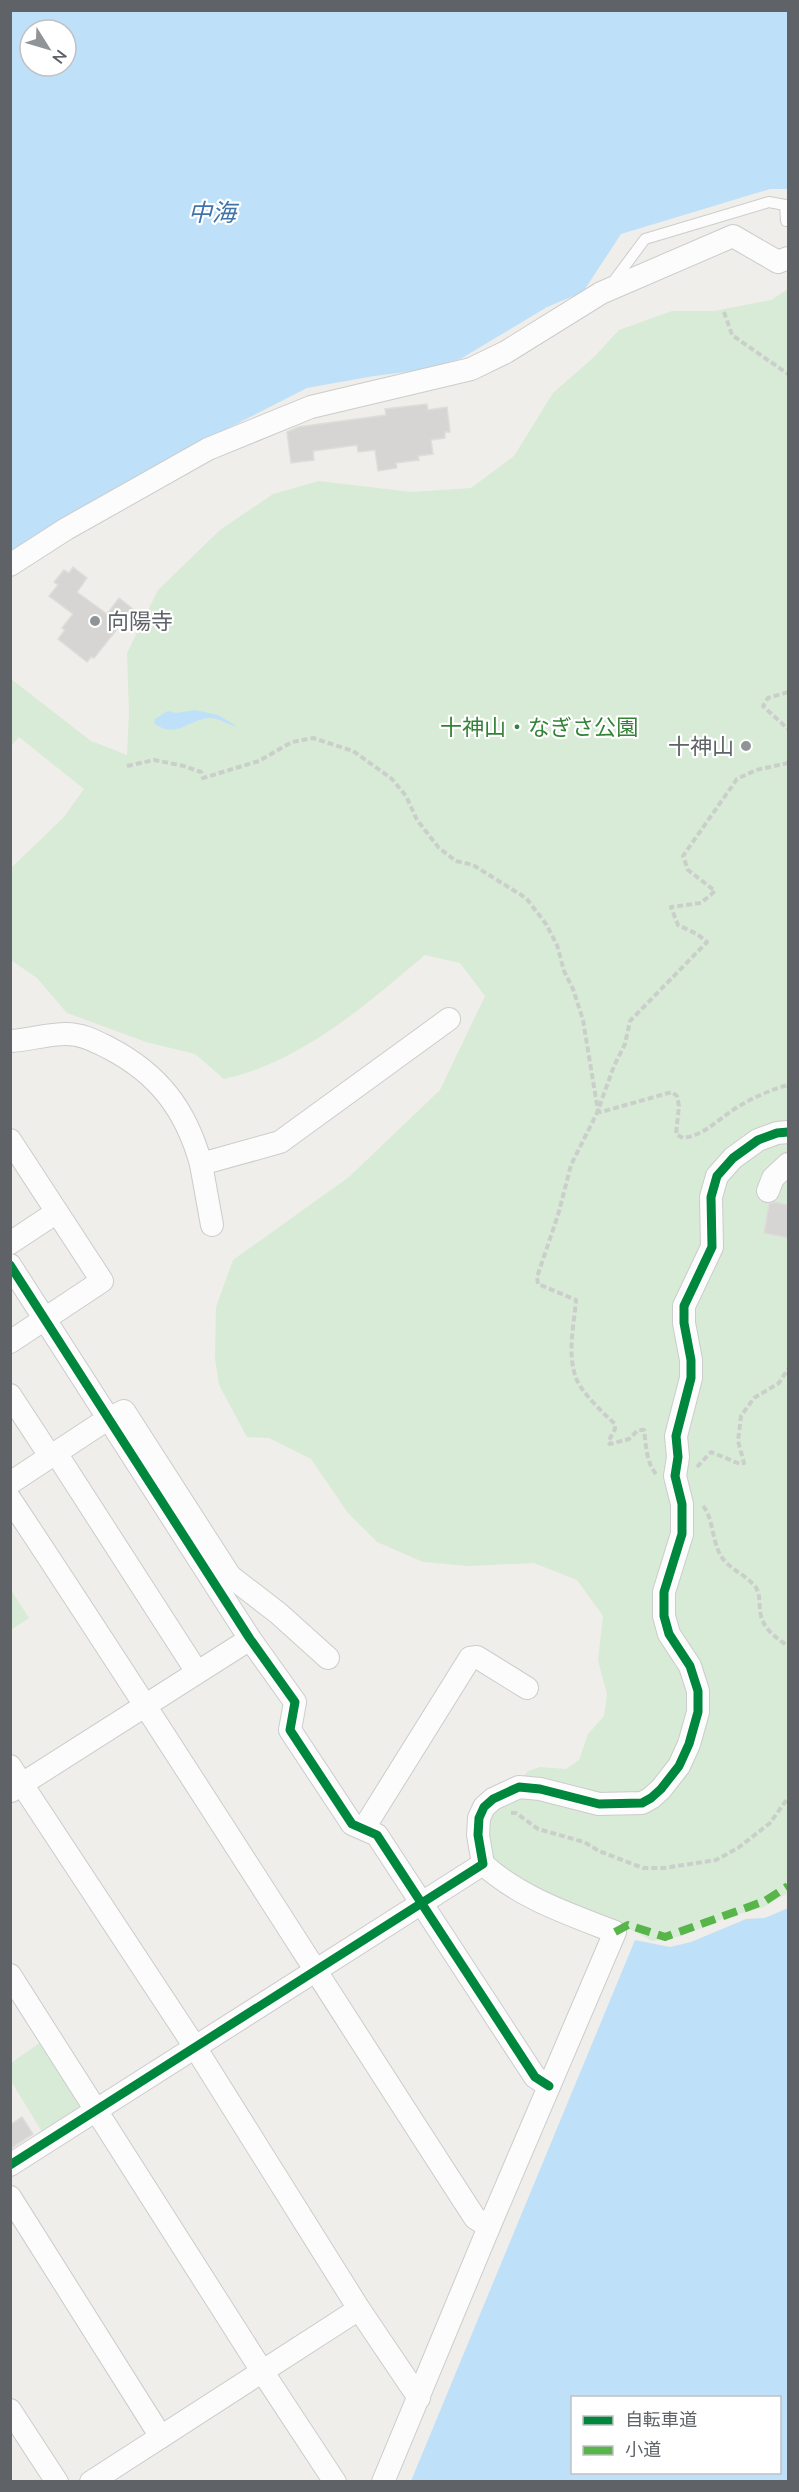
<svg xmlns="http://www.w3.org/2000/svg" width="799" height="2492" font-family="Mulish,'Noto Sans JP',sans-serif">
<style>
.green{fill:#d8ebd6}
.water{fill:#bfe0f9;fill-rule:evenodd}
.building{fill:#d6d5d3;stroke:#deddd9;stroke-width:1.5}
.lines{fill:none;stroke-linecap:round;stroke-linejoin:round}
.lane-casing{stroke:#cbcccc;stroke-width:12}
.street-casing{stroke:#cbcccc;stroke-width:24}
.path{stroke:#cacfcc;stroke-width:4;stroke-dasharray:6 3;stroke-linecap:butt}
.lane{stroke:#fdfcfc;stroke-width:10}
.street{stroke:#fdfcfc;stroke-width:22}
.quiet{stroke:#58b549;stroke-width:8;stroke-dasharray:15 8;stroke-linecap:butt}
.cycleway-casing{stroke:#fff;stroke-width:13}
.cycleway{stroke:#00873e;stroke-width:9}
.poi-dot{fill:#919496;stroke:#fff;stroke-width:2}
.labels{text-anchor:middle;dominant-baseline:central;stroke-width:4.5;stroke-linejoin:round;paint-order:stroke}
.poi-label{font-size:22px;fill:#5f6368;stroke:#fff;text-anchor:start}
.park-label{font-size:22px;fill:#348238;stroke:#fff}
.water-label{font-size:24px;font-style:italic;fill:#4174aa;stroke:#fff}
</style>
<rect width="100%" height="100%" fill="#efeeea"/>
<g class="green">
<path d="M788 289V1893L764 1907 725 1918 682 1936 652 1941 634 1931 532 1890 501 1867 484 1844V1820L504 1802 528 1771 540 1767 566 1769 579 1760 588 1734 604 1716 607 1694 598 1660 603 1616 577 1580 534 1563 469 1566 423 1562 377 1542 348 1513 311 1459 269 1438 247 1437 219 1385 215 1358 216 1307 233 1260 349 1177 440 1090 485 996 460 963 425 955C366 1005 301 1062 224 1079L195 1054 146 1042 67 1013 37 978 11 960V868L63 818 84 789 19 737 11 746V679L91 741 127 755 129 713 127 653 158 590 220 530 273 494 319 481 411 492 471 488 514 456 553 393 594 357 619 330 672 311H714L771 300Z"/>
<path d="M11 1590 29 1618 11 1630H10Z"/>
<path d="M41 2042 82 2106 81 2112 44 2135 11 2081V2063Z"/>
</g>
<g class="water">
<path d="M10 11H788V189H770L621 234 583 292 547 307 462 358 430 369 374 376 307 388 189 448 11 552ZM30 30H66V66H30Z"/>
<path d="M195 710 218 715 238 727C229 726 222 719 212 718 190 717 177 741 154 723L155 719 168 711 176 713Z"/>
<path d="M788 1908V2481H411L635 1940 670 1947 691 1942 746 1919 765 1918ZM572 2398H780V2472H572Z"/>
</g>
<g class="building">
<path d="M427 404 428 410 447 407 450 432H445V438L431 440 433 454 418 456 419 460 396 463 397 468 378 471 375 450 358 452 357 445 313 451 314 460 291 463 287 432 298 427 386 415 385 409Z"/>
<path d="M73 567 87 578 77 592 107 614 119 598 133 609 94 658 91 657 87 662 58 639 65 630 62 628 73 614 49 596 58 585 54 582 64 570 69 573Z"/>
<path d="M775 1202 789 1205V1238L764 1233 769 1204Z"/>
<path d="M22 2117 33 2134 10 2149V2125Z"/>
</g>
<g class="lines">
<defs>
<path id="lane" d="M613 282 645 239 769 202 785 205 786 221H788"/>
<g id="street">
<path d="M10 565 66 529 208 449 311 407 471 369 506 352 601 293 733 236 778 262 788 258"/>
<path d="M10 1041C29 1040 47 1034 66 1034 82 1034 95 1041 109 1048 159 1074 186 1110 201 1164L280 1142 449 1019"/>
<path d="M10 1140 102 1281 10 1342"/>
<path d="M201 1164 212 1225"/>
<path d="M768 1191 773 1178 788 1164"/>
<path d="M10 1243 57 1212"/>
<path d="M10 1265 250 1639 295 1702 290 1730 352 1824 377 1835 535 2077 549 2086"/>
<path d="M10 1395 50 1456"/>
<path d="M56 1453 197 1672"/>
<path d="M10 1483 109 1418 124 1411 230 1576 278 1613 328 1658"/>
<path d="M10 1499C168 1737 320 1979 475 2218L489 2227"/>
<path d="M10 1766 195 2047 359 2309 419 2398"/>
<path d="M11 1791 250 1639"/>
<path d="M364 1828 470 1658 477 1657 527 1688"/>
<path d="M10 1975 262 2371 335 2482"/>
<path d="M10 2165 483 1864 478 1835 479 1818 484 1807 493 1799 519 1787 540 1789 599 1804 642 1803 651 1798 661 1789 679 1766 689 1744 698 1712V1691L690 1666 669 1634 664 1616V1592L682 1534V1504L675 1476 678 1457 676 1436 691 1378V1360L684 1323V1306L712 1247 711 1197 717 1176 733 1158 758 1140 777 1133 788 1132"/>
<path d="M10 2197 161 2437"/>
<path d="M10 2410 57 2482"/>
<path d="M91 2482 359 2309"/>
<path d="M383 2482 489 2227 615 1932C569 1914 520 1898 483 1864"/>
</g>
</defs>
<use href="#lane" class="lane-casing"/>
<use href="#street" class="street-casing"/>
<g class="path">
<path d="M724 312 732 335 788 374"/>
<path d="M788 692 768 698 763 706 788 729"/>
<path d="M127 766 154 760 184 766 201 772 203 778 259 761 292 742 313 738 353 751 392 779 406 796 417 820 439 848 456 861 473 865 526 898 546 924 557 945 564 971 573 989 583 1020 598 1111 601 1112 672 1092 677 1096 679 1106 676 1134 683 1138C705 1135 717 1120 736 1108 752 1098 770 1090 788 1085"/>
<path d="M697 1467 711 1452 740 1464 744 1463 738 1441 741 1416 754 1398 779 1383 788 1369"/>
<path d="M656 1474C646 1462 646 1444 644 1430H638L629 1439 610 1444 608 1442 615 1429V1424C604 1414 581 1392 576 1378 567 1354 574 1325 576 1300L538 1284 537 1277 558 1215 571 1165 597 1113 614 1066 625 1044 630 1021 707 942 697 934 678 925 671 907 701 903 715 891 688 870 683 856 737 779 756 770 788 763"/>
<path d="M703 1506C712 1516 712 1536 718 1550 725 1568 741 1571 754 1585 762 1594 758 1605 761 1616 765 1631 777 1638 788 1646"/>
<path d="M511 1813H516L538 1829 584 1842 599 1851 643 1868H664L716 1860 738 1848 770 1823 788 1798"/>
</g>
<use href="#lane" class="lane"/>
<use href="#street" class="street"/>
<path class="quiet" d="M615 1932 628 1925 665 1937 765 1901 788 1886"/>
<defs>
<g id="cycleway">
<path d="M10 1265 250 1639 295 1702 290 1730 352 1824 377 1835 535 2077 549 2086"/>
<path d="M10 2165 483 1864 478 1835 479 1818 484 1807 493 1799 519 1787 540 1789 599 1804 642 1803 651 1798 661 1789 679 1766 689 1744 698 1712V1691L690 1666 669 1634 664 1616V1592L682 1534V1504L675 1476 678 1457 676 1436 691 1378V1360L684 1323V1306L712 1247 711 1197 717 1176 733 1158 758 1140 777 1133 788 1132"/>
</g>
</defs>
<use href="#cycleway" class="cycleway-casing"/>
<use href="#cycleway" class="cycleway"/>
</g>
<g class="poi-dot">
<circle cx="95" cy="621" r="6"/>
<circle cx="746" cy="746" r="6"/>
</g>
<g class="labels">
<g class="poi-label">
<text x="107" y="621">向陽寺</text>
<text x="734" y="746" text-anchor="end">十神山</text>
</g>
<g class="park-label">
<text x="539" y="727">十神山・なぎさ公園</text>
</g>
<g class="water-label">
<text x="212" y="212">中海</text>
</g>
</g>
<rect width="799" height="2492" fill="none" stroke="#5f6368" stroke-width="24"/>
<rect x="571" y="2396" width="210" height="78" fill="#ffffff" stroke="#bfc1c3" stroke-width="1.5"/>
<rect x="583" y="2416" width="30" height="9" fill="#00873e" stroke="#bfc1c3" stroke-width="1.5"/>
<text x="625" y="2426" font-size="18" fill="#5f6368">自転車道</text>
<rect x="583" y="2446" width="30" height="9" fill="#58b549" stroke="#bfc1c3" stroke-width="1.5"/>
<text x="625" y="2456" font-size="18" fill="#5f6368">小道</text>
<g transform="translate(48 48) rotate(127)"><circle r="28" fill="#ffffff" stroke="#bfc1c3" stroke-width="1.5"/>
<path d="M0-4.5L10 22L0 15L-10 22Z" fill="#919496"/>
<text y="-9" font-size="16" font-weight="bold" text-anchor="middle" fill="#5f6368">N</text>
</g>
</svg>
